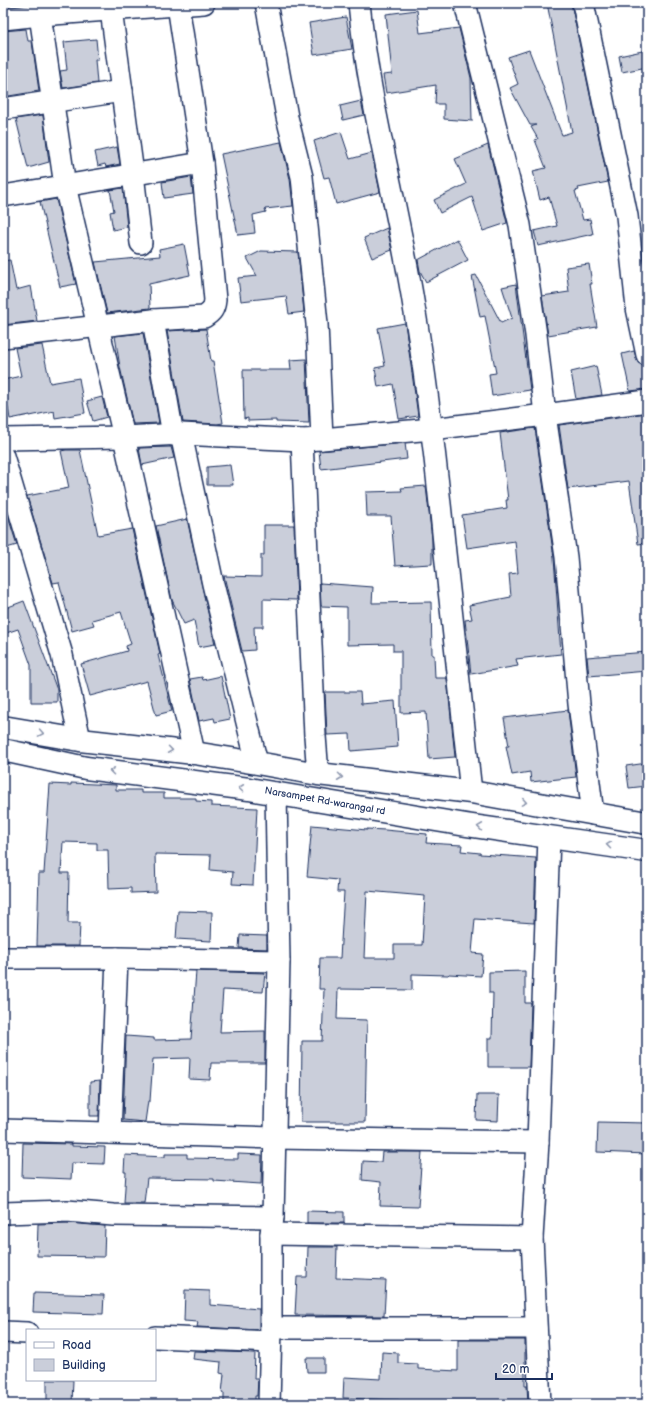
<svg xmlns="http://www.w3.org/2000/svg" width="650" height="1407" font-family="'Balsamiq Sans',sans-serif">
<style>
.building{fill:#caceda;stroke:#1b2f5e;fill-rule:evenodd}
.lines{fill:none;stroke-linecap:round;stroke-linejoin:round}
.street-casing{stroke:#1b2f5e;stroke-width:24}
.secondary-casing{stroke:#1b2f5e;stroke-width:25}
.street{stroke:#fff;stroke-width:21}
.secondary{stroke:#fff;stroke-width:22}
.oneway{stroke:#8d97ae}
.labels{text-anchor:middle;dominant-baseline:central;stroke-width:4;stroke-linejoin:round;paint-order:stroke}
.street-label{font-size:10px;fill:#1b2f5e;stroke:#fff}
</style>
<rect width="100%" height="100%" fill="#fff"/>
<filter id="ink" filterUnits="userSpaceOnUse"><feTurbulence type="fractalNoise" baseFrequency=".025" numOctaves="2"/><feDisplacementMap in="SourceGraphic" scale="8" xChannelSelector="R" yChannelSelector="G"/><feConvolveMatrix kernelMatrix="1 2 1 2 8 2 1 2 1" color-interpolation-filters="sRGB"/></filter>
<g filter="url(#ink)">
<g class="building">
<path d="M547 3H571L608 182 578 188 579 190 575 191 583 220 590 219 593 234 538 246 534 231 557 226 549 197 540 200 533 171 546 168 535 140 538 139 531 127 536 125H530L510 88 518 84 508 57 529 50 562 135 572 132Z"/>
<path d="M417 10 420 33 459 28 471 78 472 121 444 119V104H435L436 85 386 93 383 75 392 74 386 14Z"/>
<path d="M346 17 352 49 314 55 309 23Z"/>
<path d="M26 29 28 41H32L39 91 3 97V31Z"/>
<path d="M96 39 98 60H95L97 83 63 88 60 71 67 70 64 42Z"/>
<path d="M647 50V67L622 72 619 56Z"/>
<path d="M361 101 364 115 343 120 340 106Z"/>
<path d="M43 115 49 162 28 168 16 119Z"/>
<path d="M341 132 350 159 372 153 380 192 336 204 329 177 324 178 314 141Z"/>
<path d="M281 142 290 179 293 206 265 209 266 212 253 215 255 233 238 235 221 154Z"/>
<path d="M488 145 507 223 483 231 472 197 440 213 434 200 466 184 455 159Z"/>
<path d="M117 147 120 164 106 167 105 164 98 166 95 152Z"/>
<path d="M191 177 193 194 164 198 162 182Z"/>
<path d="M123 188 127 227 113 230 110 212 114 211 110 190Z"/>
<path d="M56 199 76 284 60 287 40 202Z"/>
<path d="M387 228 392 250 372 258 364 238Z"/>
<path d="M457 239 468 260 426 282 420 271 418 260Z"/>
<path d="M184 244 190 275 149 284 150 308 107 313 95 262 160 256 159 249Z"/>
<path d="M261 251 298 252 304 312 289 314 286 296 241 301 238 278 257 276 247 258Z"/>
<path d="M10 260 16 290 31 286 37 321 3 325V261Z"/>
<path d="M589 264 592 284H590L597 327 548 335 542 296 569 292 566 267Z"/>
<path d="M476 275 501 323 512 318 502 287 516 284 530 390 492 396 489 374 496 373 485 316 480 317 472 276Z"/>
<path d="M405 323 418 416 399 419 393 384 378 387 375 368 385 366 378 328Z"/>
<path d="M206 329 211 361H213L223 423 217 424 183 422 167 331Z"/>
<path d="M143 333 159 423 133 424 120 367 115 336Z"/>
<path d="M42 345 50 383 79 378 85 413 55 418 54 411 30 416V415L10 419 3 380 21 376 15 348Z"/>
<path d="M634 351 638 363 646 367 647 374V389L630 391 622 354Z"/>
<path d="M306 359 309 423 276 422V420L248 421V418L244 419 243 370H291L290 360Z"/>
<path d="M596 366 602 395 576 399 571 372Z"/>
<path d="M102 397 107 417 93 421 87 401Z"/>
<path d="M647 413V543L638 544 629 481 568 489 559 425Z"/>
<path d="M535 428 554 558 561 654 516 659 518 666 471 674 465 620 472 619 469 605 511 597 509 574 518 573 515 541 467 548 462 515 507 508 506 500H508L500 433Z"/>
<path d="M405 443 407 459 321 469 319 451Z"/>
<path d="M171 447 174 458 142 465 139 448Z"/>
<path d="M66 450H80L98 535 132 529 160 654 158 655 172 711 156 715 147 681 90 696 81 664 127 651 126 646 131 644 121 612 92 620 94 625 72 631 59 582 53 583 27 496 69 488 61 451Z"/>
<path d="M230 465 233 485H207V467Z"/>
<path d="M426 486 432 539V564L395 566 391 516H367L366 492 402 491 401 488Z"/>
<path d="M3 501 17 545 3 549Z"/>
<path d="M187 519 215 644 199 647 194 620 184 624 172 600 156 526Z"/>
<path d="M264 525H294L297 600 263 599V627H254L255 650 242 651 224 576 261 577V555H264Z"/>
<path d="M320 583 373 587 372 603 431 602 432 655H434L435 678H447L455 757 429 759 426 712 401 713V651H393V644L347 645V607L321 606Z"/>
<path d="M24 601 57 690V702H31V665L18 629 3 634V609Z"/>
<path d="M647 652V671L589 676 587 657Z"/>
<path d="M221 676 230 719 215 722 214 718 199 721 190 679 202 677 203 680Z"/>
<path d="M325 692H360L361 704 395 701 398 747 351 751 350 734 327 735Z"/>
<path d="M568 710 576 777 531 782 530 772 512 775 506 746H509L504 718Z"/>
<path d="M647 763V786L629 788 626 766Z"/>
<path d="M71 783 116 785V790H141V793H164V798H196V801L211 802V806L257 808 253 885 232 884 233 872 210 870 211 855 155 854 156 892 131 893V888L109 889 108 850H97V843L63 842 61 873H69L68 923H80L79 946H37L39 873H44L50 784 71 785Z"/>
<path d="M312 825 367 830V829L385 830 427 834 426 843 462 845 461 851 480 853V854L536 858 534 923 475 919 472 953 483 954 481 976 449 974 448 975 412 974V990L338 989 337 1019 367 1020 365 1122H301L302 1041H322L324 989H319L320 958H340L344 892H337L338 880 307 877ZM367 891 425 896 422 945H394V958H364Z"/>
<path d="M178 911 212 912 211 941 176 939Z"/>
<path d="M240 935 267 936V949L239 948Z"/>
<path d="M196 971 265 973 263 992 223 990 220 1032 265 1031V1063H211L210 1080 189 1079 190 1058 153 1059 150 1101H148L145 1122 123 1120 126 1036 154 1038V1040L191 1039Z"/>
<path d="M525 971V1003H531L529 1067H488V1038H492L493 993H489V972Z"/>
<path d="M100 1081 99 1116H90V1082Z"/>
<path d="M477 1095H499L498 1121 476 1120Z"/>
<path d="M598 1122 647 1123V1154L597 1152Z"/>
<path d="M23 1143 72 1144V1146L105 1147 104 1164 72 1163 71 1179 22 1177Z"/>
<path d="M382 1152H422L418 1207 380 1206 381 1182 362 1180 363 1161 381 1162Z"/>
<path d="M165 1154H187V1158L238 1159V1154L262 1155 261 1184 214 1181V1179L147 1178 144 1203H124L126 1172H124L125 1155 165 1157Z"/>
<path d="M307 1211 344 1212V1223H307Z"/>
<path d="M67 1223 105 1226 104 1257 37 1256 38 1224Z"/>
<path d="M308 1247H337L336 1278 386 1280 384 1316 295 1315 297 1277H307Z"/>
<path d="M185 1290 210 1291V1305L259 1309V1330L197 1327 198 1322 184 1321Z"/>
<path d="M34 1293 104 1295 103 1314 33 1312Z"/>
<path d="M458 1340H525V1386H527L528 1404H508V1402H451V1404H424L399 1402V1400L343 1398 344 1377 381 1379 382 1352 398 1353V1363L418 1364V1369L458 1371Z"/>
<path d="M194 1351 255 1353 254 1379H258L257 1396H255V1404H224V1393H222L224 1374 220 1373 221 1362 193 1359Z"/>
<path d="M306 1358H324V1372H307Z"/>
<path d="M47 1380H73L72 1404H47Z"/>
</g>
<g class="lines">
<defs>
<g id="street">
<path d="M266 3 287 117 302 177 317 324 322 439"/>
<path d="M359 3C369 106 398 205 414 307 428 388 437 471 445 553 454 633 463 713 471 792"/>
<path d="M465 3 520 225 536 335 545 415 566 557 579 704 593 814"/>
<path d="M583 3 627 216 637 308 647 355"/>
<path d="M111 10 133 174 141 243"/>
<path d="M40 15 65 186 124 437 194 753"/>
<path d="M3 19 40 15 204 3"/>
<path d="M3 109 122 91"/>
<path d="M3 196 202 163"/>
<path d="M153 320 173 435"/>
<path d="M3 337 153 320 204 317C212 312 214 309 215 300L202 163 178 5"/>
<path d="M181 434 213 584 257 763"/>
<path d="M3 439 124 437 181 434 302 440 322 439 432 429 545 415 647 401"/>
<path d="M302 440 315 736 318 774"/>
<path d="M3 456 62 655 80 740"/>
<path d="M3 958H117L279 961"/>
<path d="M3 1130 274 1138 538 1142"/>
<path d="M110 1133 117 958"/>
<path d="M3 1213 67 1211 113 1215 273 1217"/>
<path d="M271 1234 532 1238"/>
<path d="M271 1328H536"/>
<path d="M3 1332 27 1333"/>
<path d="M155 1337 270 1342"/>
<path d="M269 1404 271 1328V1234L273 1217 279 961 276 793"/>
<path d="M540 1404 532 1238 538 1142 549 837"/>
</g>
<g id="secondary">
<path d="M3 727 80 740 194 753 257 763 318 774 471 792 647 823"/>
<path d="M3 750 86 768 249 789 466 825 647 851"/>
</g>
</defs>
<use href="#street" class="street-casing"/>
<use href="#secondary" class="secondary-casing"/>
<use href="#street" class="street"/>
<use href="#secondary" class="secondary"/>
</g>
<defs><path id="oneway-chevron" d="M-2-3.5L2.5 0L-2 3.5" fill="none" stroke-width="1.6" stroke-linecap="round" stroke-linejoin="round"/></defs>
<g class="oneway">
<use href="#oneway-chevron" transform="translate(41 733) rotate(10)"/>
<use href="#oneway-chevron" transform="translate(170 750) rotate(8)"/>
<use href="#oneway-chevron" transform="translate(112 771) rotate(-173)"/>
<use href="#oneway-chevron" transform="translate(340 777) rotate(7)"/>
<use href="#oneway-chevron" transform="translate(241 788) rotate(-173)"/>
<use href="#oneway-chevron" transform="translate(524 802) rotate(10)"/>
<use href="#oneway-chevron" transform="translate(480 827) rotate(-172)"/>
<use href="#oneway-chevron" transform="translate(609 845) rotate(-172)"/>
</g>
</g>
<g class="labels">
<g class="street-label">
<text transform="translate(325 801) rotate(10)">Narsampet Rd-warangal rd</text>
</g>
</g>
<rect width="650" height="1407" fill="none" stroke="#fff" stroke-width="16"/>
<rect x="8" y="8" width="634" height="1391" fill="none" stroke="#1b2f5e" stroke-width="1.5" filter="url(#ink)"/>
<rect x="26" y="1329" width="130" height="52" fill="#ffffff" stroke="#a4acbf"/>
<rect x="34" y="1342" width="20" height="6" fill="#ffffff" stroke="#a4acbf"/>
<text x="62" y="1349" font-size="12" fill="#1b2f5e">Road</text>
<rect x="34" y="1359" width="20" height="12" fill="#caceda" stroke="#a4acbf"/>
<text x="62" y="1369" font-size="12" fill="#1b2f5e">Building</text>
<path d="M496 1373v6h56v-6" fill="none" stroke="#1b2f5e" stroke-width="2"/>
<text x="502" y="1373" font-size="12" fill="#1b2f5e" stroke="#ffffff" stroke-width="3" paint-order="stroke">20 m</text>
</svg>
